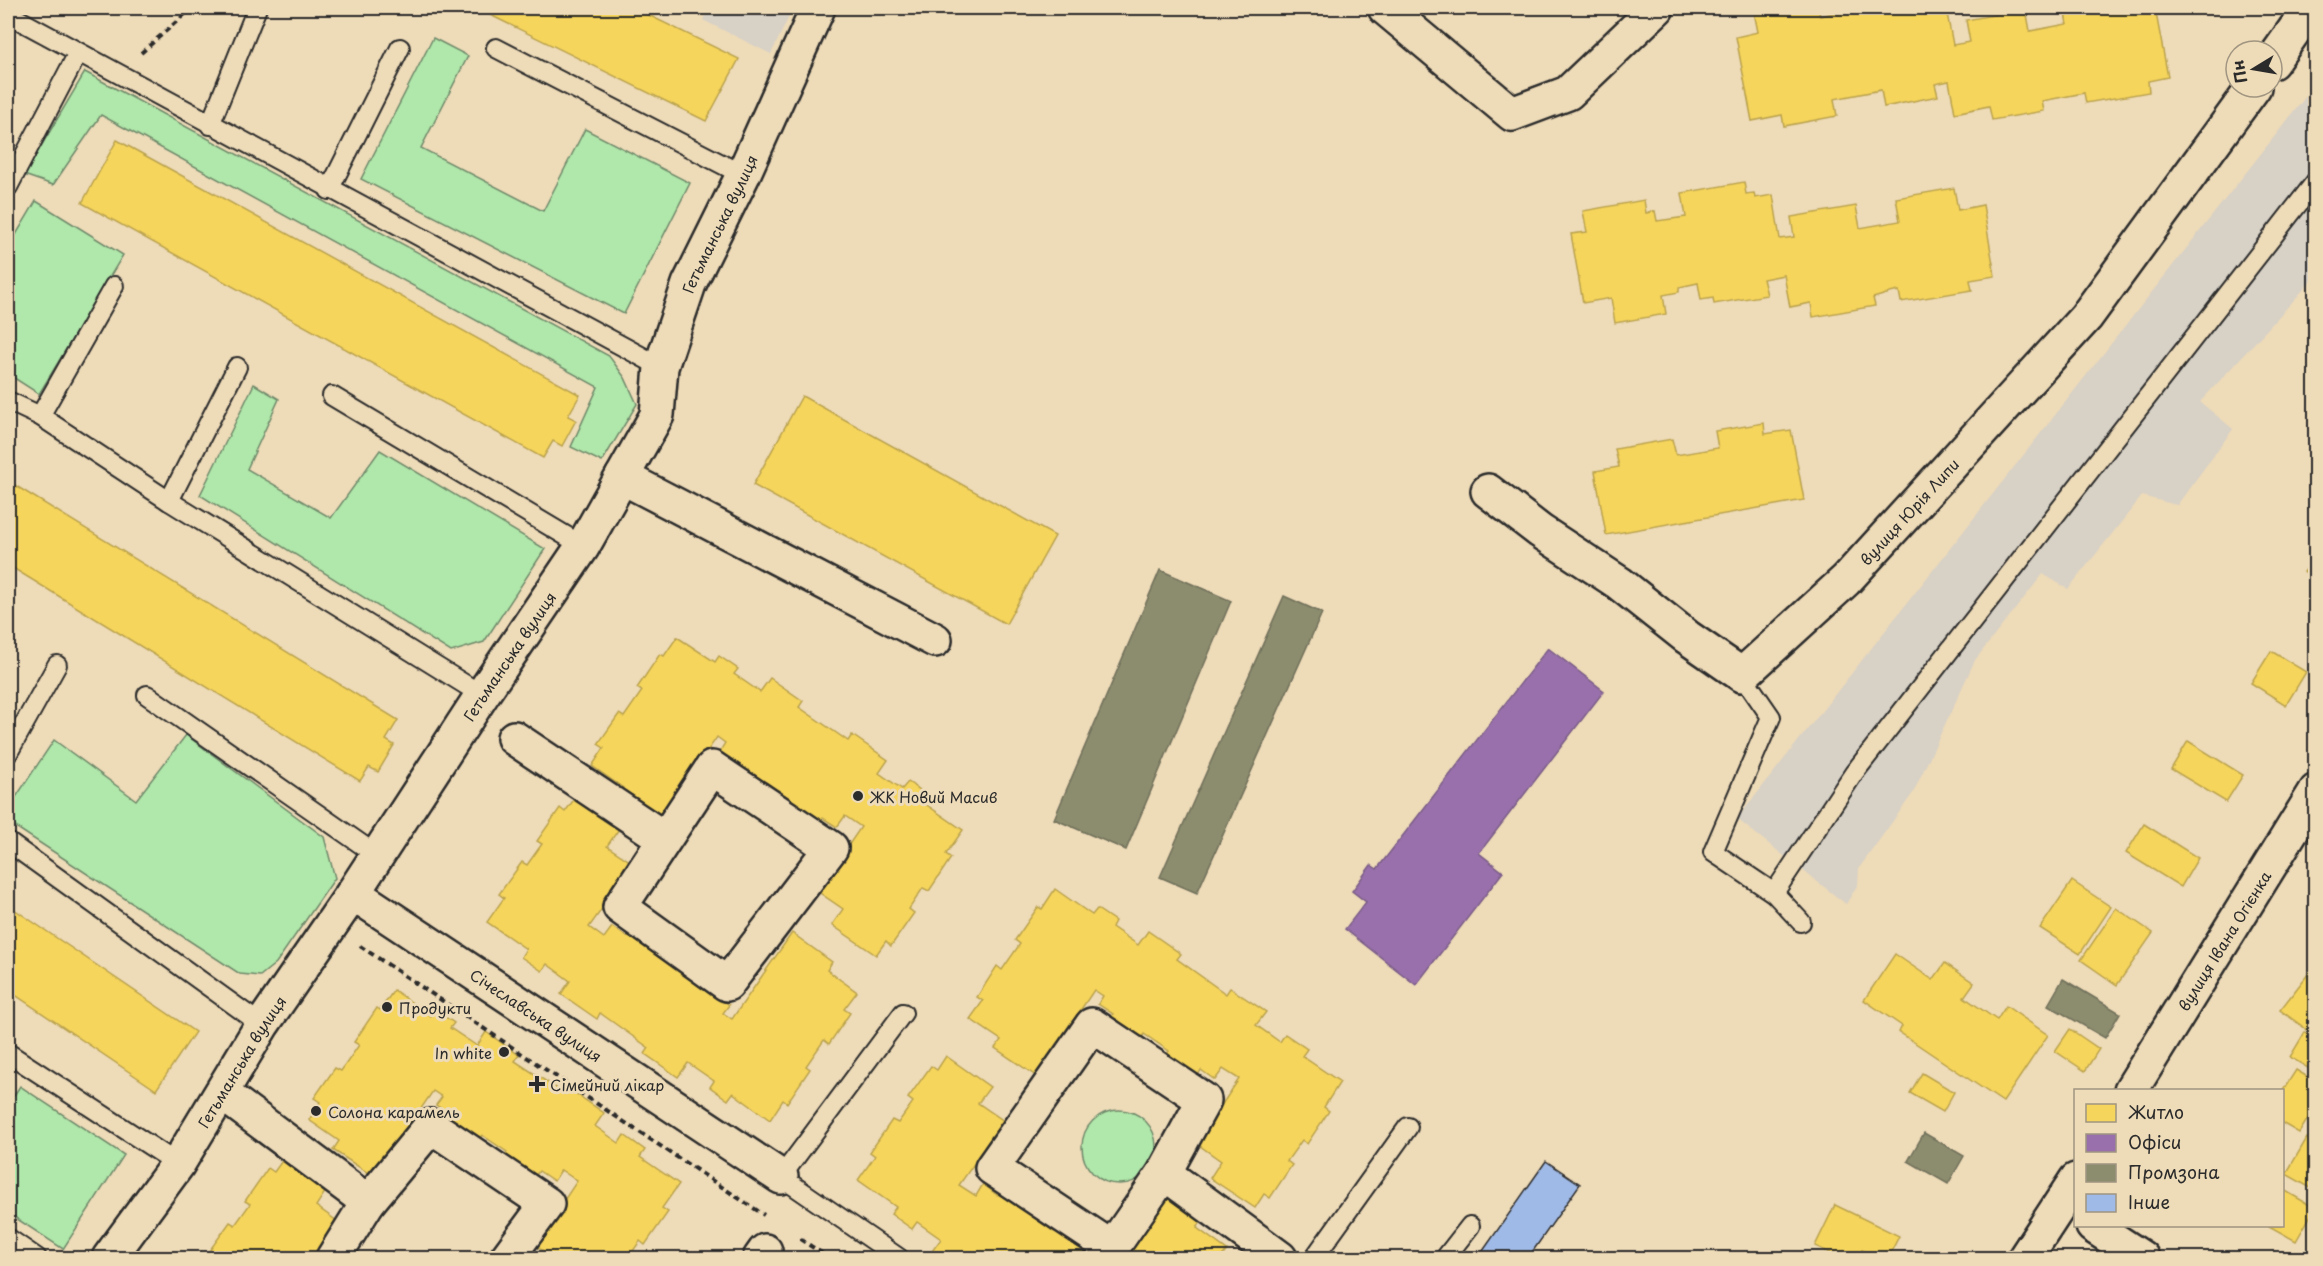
<svg xmlns="http://www.w3.org/2000/svg" width="2323" height="1266" font-family="'Playpen Sans',sans-serif">
<style>
.built{fill:#d7d1c6}
.green{fill:#b0e7aa;stroke:#6e896a;stroke-width:1.5}
.homes{fill:#f6d55c;stroke:#b9a24d;stroke-width:1.5}
.offices{fill:#9970ab;stroke:#785b85;stroke-width:1.5}
.industry{fill:#8c8c6e;stroke:#6f6f5a;stroke-width:1.5}
.building{fill:#a0bae7;stroke:#2b2b2b;stroke-width:1.5}
.lines{fill:none;stroke-linecap:round;stroke-linejoin:round}
.lane-casing{stroke:#2b2b2b;stroke-width:22}
.street-casing{stroke:#2b2b2b;stroke-width:38}
.path{stroke:#2b2b2b;stroke-width:4;stroke-dasharray:6 4.5;stroke-linecap:butt}
.lane{stroke:#eedbb8;stroke-width:18}
.street{stroke:#eedbb8;stroke-width:33}
.poi-dot{fill:#2b2b2b;stroke:#eedbb8;stroke-width:2}
.labels{text-anchor:middle;dominant-baseline:central;stroke-width:6;stroke-linejoin:round;paint-order:stroke}
.street-label{font-size:15px;fill:#2b2b2b;stroke:#eedbb8}
.poi-label{font-size:15px;fill:#2b2b2b;stroke:#eedbb8;text-anchor:start}
</style>
<rect width="100%" height="100%" fill="#eedbb8"/>
<filter id="ink" filterUnits="userSpaceOnUse"><feTurbulence type="fractalNoise" baseFrequency=".0167" numOctaves="2"/><feDisplacementMap in="SourceGraphic" scale="12" xChannelSelector="R" yChannelSelector="G"/><feConvolveMatrix kernelMatrix="1 2 1 2 8 2 1 2 1" color-interpolation-filters="sRGB"/></filter>
<g filter="url(#ink)">
<g class="built">
<path d="M709 8H793L771 54 703 20Z"/>
<path d="M2315 85V277L2200 402 2233 429 2177 505 2142 496 2068 589 2043 574 1975 660 1913 793 1859 868 1858 884 1846 904 1737 819Z"/>
</g>
<g class="green">
<path d="M433 38 468 56 421 148 543 211 585 129 690 183 624 314 361 179Z"/>
<path d="M85 72 609 356 625 378 637 404 602 462 571 447 598 387 101 115 53 185 24 175Z"/>
<path d="M36 201 123 255 39 394 8 374V248Z"/>
<path d="M254 384 279 399 247 469 331 518 380 450 545 549 484 642 451 652 200 495Z"/>
<path d="M186 735 324 837 335 878 276 963 260 976 240 974 8 822V809L54 740 136 800Z"/>
<path d="M20 1086 124 1155 63 1249 8 1213V1105Z"/>
<circle cx="1119" cy="1147" r="37"/>
</g>
<g class="homes">
<path d="M476 8H634L739 59 706 121Z"/>
<path d="M1776 8H1818L1820 16 1858 8H1946L1953 45 1970 42 1966 20 2026 9 2030 31 2067 24 2064 8H2127L2128 10 2155 8 2168 77 2148 81 2149 92 2086 103 2084 93 2042 101 2044 111 1992 120 1989 106 1955 113 1949 81 1935 84 1938 96 1884 107 1881 90 1834 99 1837 116 1784 126 1782 115 1752 121 1736 37 1758 32 1754 12Z"/>
<path d="M117 140 580 395 568 416 576 420 562 446 553 441 543 458 82 203Z"/>
<path d="M1744 182 1746 194 1754 193 1755 198 1773 195 1780 239 1794 237 1791 217 1856 206 1860 228 1900 221 1896 198 1954 188 1958 210 1983 205 1995 276 1970 280 1972 290 1901 302 1899 291 1890 293 1873 298 1875 306 1813 317 1811 303 1790 307 1784 275 1763 279 1767 295 1714 304 1713 298 1701 300 1698 283 1679 287V292L1663 295 1666 314 1615 323 1611 298 1583 303 1571 234 1587 232 1583 211 1644 200 1646 213 1655 211 1657 221 1686 217 1682 193Z"/>
<path d="M802 396 1055 536 1006 624 753 485Z"/>
<path d="M1764 423 1765 434 1791 430 1804 500 1606 535 1595 471 1619 467 1615 449 1672 439 1676 455 1718 448 1715 431Z"/>
<path d="M8 481 398 720 386 740 394 745 378 772 369 767 360 781 8 565Z"/>
<path d="M2316 557V581L2304 572Z"/>
<path d="M677 637 715 662 719 656 738 669 734 674 760 692 770 678 803 701 799 707 848 741 852 735 888 760 879 773 902 789 908 782 929 796 924 803 963 830 946 854 951 858 929 891 923 888 909 909 914 913 891 946 886 941 876 955 832 925 843 909 817 891 861 827 845 816 837 827 823 818 818 824 788 803 791 799 766 782 762 786 732 765 735 762 720 751 725 743 717 737 658 824 617 796 623 788 592 766 604 748 598 744 619 714 624 717 642 691 637 688 660 654 664 656Z"/>
<path d="M2271 651 2306 672 2286 705 2251 683Z"/>
<path d="M2188 741 2243 775 2226 802 2171 769Z"/>
<path d="M575 798 619 829 607 846 634 864 589 927 604 938 612 927 627 937 631 931 661 952 659 956 683 974 687 969 729 1005 723 1013 732 1019 792 933 832 962 827 970 857 992 844 1009 850 1013 829 1044 824 1040 806 1066 810 1069 787 1103 783 1100 770 1120 733 1093 728 1100 710 1087 714 1081 688 1063 678 1077 645 1054 649 1048 600 1013 597 1019 561 994 570 981 547 964 542 971 521 957 526 949 487 922 504 898 499 894 522 862 527 865 542 844 537 841 560 808 565 812Z"/>
<path d="M2144 824 2198 858 2181 887 2126 853Z"/>
<path d="M2072 881 2111 907 2080 954 2040 928Z"/>
<path d="M1055 889 1092 915 1097 909 1115 921 1112 927 1138 945 1148 931 1181 954 1177 959 1226 994 1230 988 1266 1012 1256 1025 1280 1042 1285 1034 1307 1049 1302 1056 1340 1082 1324 1107 1329 1111 1307 1144 1302 1140 1287 1161 1292 1165 1270 1198 1264 1194 1255 1208 1210 1178 1221 1161 1196 1143 1239 1079 1223 1069 1215 1080 1201 1070 1197 1077 1166 1056 1169 1051 1144 1034 1141 1039 1110 1018 1113 1014 1098 1004 1103 996 1094 990 1036 1076 995 1048 1001 1040 970 1019 983 1001 977 997 997 966 1002 970 1020 944 1015 940 1038 907 1042 909Z"/>
<path d="M8 905 195 1032 156 1090 8 990Z"/>
<path d="M2116 908 2153 933 2117 985 2081 960Z"/>
<path d="M1895 954 1933 980 1945 963 1974 983 1964 997 1997 1020 2006 1006 2048 1035 2003 1102 1899 1032 1902 1026 1864 1000Z"/>
<path d="M2316 964V1031L2313 1034 2280 1010Z"/>
<path d="M394 990 431 1016 435 1010 454 1023 450 1028 477 1046 486 1032 519 1055 515 1061 565 1094 569 1089 604 1113 595 1126 619 1143 624 1135 645 1150 640 1157 679 1184 662 1208 668 1212 645 1245 640 1241 628 1258H554L534 1245 577 1181 561 1170 554 1181 539 1171 534 1178 504 1157 507 1152 482 1135 479 1140 448 1119 451 1115 436 1105 442 1097 433 1091 374 1177 333 1150 339 1141 309 1120 320 1102 314 1098 335 1068 341 1071 359 1045 354 1042 377 1008 380 1010Z"/>
<path d="M2070 1029 2099 1049 2085 1071 2055 1051Z"/>
<path d="M2305 1032 2316 1038V1073L2290 1057Z"/>
<path d="M946 1056 990 1087 978 1103 1004 1121 959 1185 976 1196 983 1184 997 1195 1002 1188 1033 1210 1029 1214 1054 1232 1057 1227 1088 1248 1085 1252 1094 1258H942L932 1251 941 1239 917 1222 912 1229 891 1214 896 1207 858 1180 875 1156 870 1152 892 1120 898 1123 913 1102 908 1098 931 1066 937 1070Z"/>
<path d="M2296 1070 2316 1082V1106L2299 1133 2282 1123V1092Z"/>
<path d="M1922 1073 1954 1092 1943 1112 1910 1093Z"/>
<path d="M2307 1138 2316 1143V1191L2286 1174Z"/>
<path d="M284 1158 327 1189 316 1206 341 1224 317 1258H213L207 1254 230 1222 235 1225 250 1204 245 1201 268 1168 274 1172Z"/>
<path d="M2282 1189 2315 1208 2296 1241 2269 1226H2282Z"/>
<path d="M1163 1191 1203 1219 1197 1228 1227 1250 1221 1258H1115Z"/>
<path d="M1835 1205 1899 1236 1888 1258H1879L1862 1250 1858 1258H1841L1815 1246Z"/>
</g>
<path class="offices" d="M1548 648 1604 691 1479 853 1503 872 1416 985 1345 929 1366 902 1352 891 1371 865 1377 869Z"/>
<g class="industry">
<path d="M1160 570 1231 601 1126 850 1054 819Z"/>
<path d="M1284 596 1322 613 1197 893 1160 877Z"/>
<path d="M2063 979 2120 1013 2105 1038 2048 1005Z"/>
<path d="M1924 1133 1964 1156 1948 1184 1908 1161Z"/>
</g>
<path class="building" d="M1546 1161 1580 1184 1528 1258H1478Z"/>
<g class="lines">
<defs>
<g id="lane">
<path d="M8 14 661 367"/>
<path d="M496 48 743 175"/>
<path d="M210 125 257 8"/>
<path d="M8 187 78 53"/>
<path d="M329 190 400 48"/>
<path d="M332 396 583 546"/>
<path d="M8 401 40 416 169 501 482 695"/>
<path d="M40 416 114 286"/>
<path d="M169 501 237 367"/>
<path d="M1742 675 1771 717 1713 852 1774 893 1801 922"/>
<path d="M147 695 378 856"/>
<path d="M8 753 57 665"/>
<path d="M8 842 262 1025"/>
<path d="M1774 893 1854 773 2316 181"/>
<path d="M8 1053 178 1164"/>
<path d="M8 1238 37 1258"/>
<path d="M899 1258 781 1177 903 1013"/>
<path d="M1314 1258 1408 1127"/>
<path d="M1445 1258 1470 1226"/>
</g>
<g id="street">
<path d="M1385 8 1512 114 1568 93 1657 8"/>
<path d="M2272 62 2310 8"/>
<path d="M622 477 935 640"/>
<path id="s1" d="M1488 491 1540 531 1619 583 1687 637 1742 675 1846 580 2086 317 2254 87"/>
<path d="M514 738 665 839 620 907 727 984 831 848 712 768 665 839"/>
<path id="s2" d="M353 893 781 1177"/>
<path d="M1092 1025 1204 1100 1164 1173 1112 1248 992 1168Z"/>
<path id="s3" d="M2131 1090 2316 791"/>
<path d="M222 1093 368 1202"/>
<path d="M1164 1173 1280 1258"/>
<path d="M2093 1226 2142 1258"/>
<path id="s4" d="M109 1258 178 1164 262 1025 353 893 482 695 583 546 657 415 661 367 689 284 743 175 818 8"/>
<path d="M333 1258 368 1202 431 1126 547 1204 507 1258"/>
<path d="M760 1258 765 1251"/>
<path d="M2025 1258 2076 1180"/>
</g>
</defs>
<use href="#lane" class="lane-casing"/>
<use href="#street" class="street-casing"/>
<g class="path">
<path d="M141 53 192 8"/>
<path d="M360 946 764 1215"/>
<path d="M800 1239 829 1258"/>
</g>
<use href="#lane" class="lane"/>
<use href="#street" class="street"/>
</g>
</g>
<g class="poi-dot">
<circle cx="858" cy="796" r="6"/>
<circle cx="387" cy="1007" r="6"/>
<circle cx="504" cy="1052" r="6"/>
<path d="M534 1075h6v6h6v6h-6v6h-6v-6h-6v-6h6z"/>
<circle cx="316" cy="1111" r="6"/>
</g>
<g class="labels">
<g class="street-label">
<text stroke="none"><textPath href="#s4" startOffset="1209">Гетьманська вулиця</textPath></text>
<text stroke="none"><textPath href="#s1" startOffset="548">вулиця Юрія Липи</textPath></text>
<text stroke="none"><textPath href="#s4" startOffset="723">Гетьманська вулиця</textPath></text>
<text stroke="none"><textPath href="#s3" startOffset="176">вулиця Івана Огієнка</textPath></text>
<text stroke="none"><textPath href="#s2" startOffset="220">Січеславська вулиця</textPath></text>
<text stroke="none"><textPath href="#s4" startOffset="237">Гетьманська вулиця</textPath></text>
</g>
<g class="poi-label">
<text x="870" y="796">ЖК Новий Масив</text>
<text x="399" y="1007">Продукти</text>
<text x="492" y="1052" text-anchor="end">In white</text>
<text x="550" y="1084">Сімейний лікар</text>
<text x="328" y="1111">Солона карамель</text>
</g>
</g>
<rect width="2323" height="1266" fill="none" stroke="#eedbb8" stroke-width="30"/>
<rect x="15" y="15" width="2293" height="1236" fill="none" stroke="#2b2b2b" stroke-width="2" filter="url(#ink)"/>
<rect x="2074" y="1089" width="210" height="138" fill="#eedbb8" stroke="#a09580" stroke-width="1.5"/>
<rect x="2086" y="1104" width="30" height="18" fill="#f6d55c" stroke="#a09580" stroke-width="1.5"/>
<text x="2128" y="1119" font-size="18" fill="#2b2b2b">Житло</text>
<rect x="2086" y="1134" width="30" height="18" fill="#9970ab" stroke="#a09580" stroke-width="1.5"/>
<text x="2128" y="1149" font-size="18" fill="#2b2b2b">Офіси</text>
<rect x="2086" y="1164" width="30" height="18" fill="#8c8c6e" stroke="#a09580" stroke-width="1.5"/>
<text x="2128" y="1179" font-size="18" fill="#2b2b2b">Промзона</text>
<rect x="2086" y="1194" width="30" height="18" fill="#a0bae7" stroke="#a09580" stroke-width="1.5"/>
<text x="2128" y="1209" font-size="18" fill="#2b2b2b">Інше</text>
<g transform="translate(2254 69) rotate(259)"><circle r="28" fill="#eedbb8" stroke="#a09580" stroke-width="1.5"/>
<path d="M0-4.5L10 22L0 15L-10 22Z" fill="#2b2b2b"/>
<text y="-9" font-size="16" font-weight="bold" text-anchor="middle" fill="#2b2b2b">Пн</text>
</g>
</svg>
